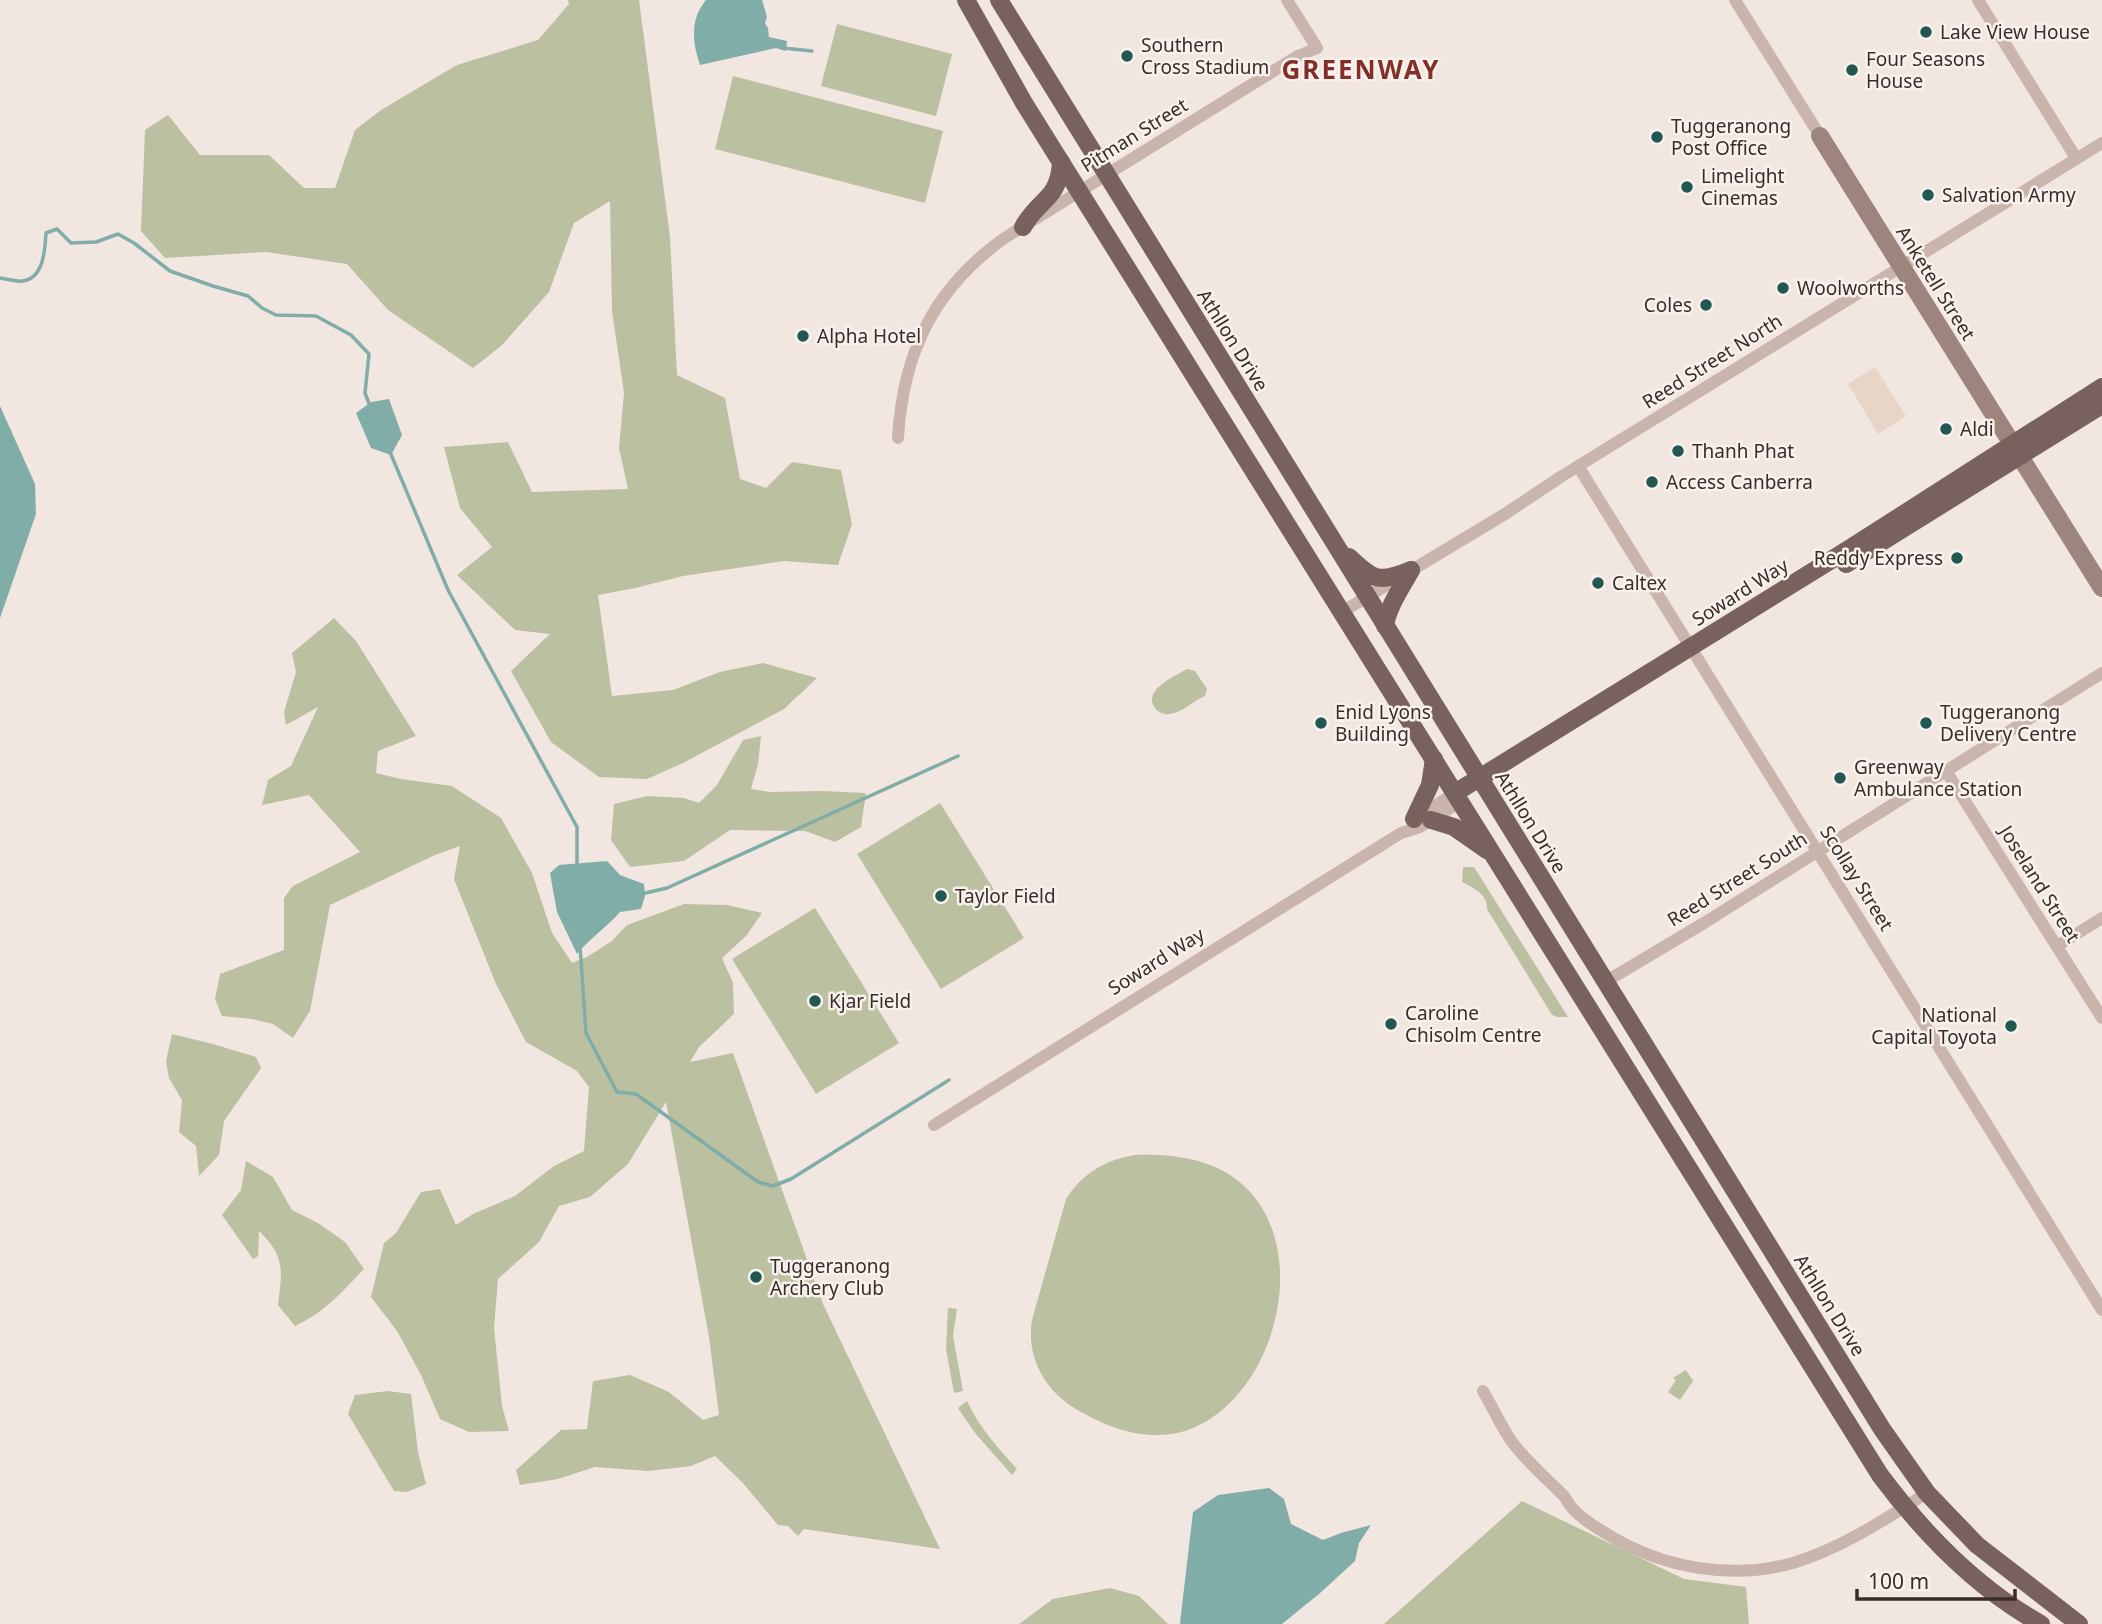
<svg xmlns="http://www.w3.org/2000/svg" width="2102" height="1624" font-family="'Noto Sans',sans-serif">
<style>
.green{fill:#bac0a0}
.plaza{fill:#e8d5c8}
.water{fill:#80ada8}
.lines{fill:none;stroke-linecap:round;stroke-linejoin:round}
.stream{stroke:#80ada8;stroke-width:3.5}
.street{stroke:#c9b5ac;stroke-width:12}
.secondary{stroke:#9d847d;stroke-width:18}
.primary{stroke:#79625d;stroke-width:18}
.poi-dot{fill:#225752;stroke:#f9f1ec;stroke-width:2.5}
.labels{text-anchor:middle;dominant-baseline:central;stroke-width:5;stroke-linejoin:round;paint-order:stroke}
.poi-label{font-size:19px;fill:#382d2b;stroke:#f9f1ec;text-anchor:start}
.street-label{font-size:19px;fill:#382d2b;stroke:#f9f1ec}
.district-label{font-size:26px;font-weight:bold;letter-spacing:2px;fill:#822f29;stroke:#f9f1ec}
</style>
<rect width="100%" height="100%" fill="#f2e6e0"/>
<g class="green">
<path d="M568 0H639L670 237 677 375 725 398 740 479 766 488 792 462 841 470 852 524 838 565 784 561 683 576 635 588 598 595 612 696 673 690 720 672 763 663 817 678 784 709 683 763 647 779 599 777 551 742 511 671 550 634 515 630 457 575 492 547 460 508 444 447 508 442 532 492 628 489 619 448 624 393 612 311 610 201 574 223 549 292 501 346 473 368 388 310 347 264 266 252 165 258 141 231 145 130 168 115 200 155H269L304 188H335L355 130 381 110 457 65 538 40 569 4Z"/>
<path d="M837 24 952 54 936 116 821 86Z"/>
<path d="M733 76 943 131 925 203 715 149Z"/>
<path d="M334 618 356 641 416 736 378 751 376 773 401 779 452 786 501 818 532 873 552 933 572 963 587 957 612 941 627 925 684 904 727 905 762 913 746 936 722 958 733 983 734 1014 699 1047 690 1062 733 1053 823 1304 940 1549 804 1529 798 1536 788 1526 778 1525 742 1482 715 1456 691 1466 648 1471 595 1467 558 1479 520 1485 516 1470 561 1430 587 1429 593 1381 630 1375 669 1392 703 1420 719 1415 709 1337 666 1102 628 1164 590 1197 559 1206 539 1242 498 1279 494 1328 502 1406 509 1431 469 1432 440 1419 421 1375 397 1331 371 1297 384 1243 396 1233 421 1192 440 1189 456 1225 473 1214 515 1196 554 1166 584 1151 589 1087 577 1071 526 1042 496 984 454 879 460 846 435 855 330 905 310 1011 293 1038 273 1024 252 1019 222 1016 215 999 220 974 284 950V898L293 886 360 852 309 795 262 805 268 780 291 766 318 707 286 725 284 712 296 672 292 653Z"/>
<path d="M1187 669 1195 671 1207 689 1205 696C1194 700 1182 713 1170 714 1165 715 1158 713 1155 708 1142 690 1175 676 1187 669Z"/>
<path d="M761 736 758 764 751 789 770 792 822 791 866 793 861 827 835 842 805 831 730 830 684 861 630 867 611 840 614 804 647 796 684 798 699 803 717 785 743 740Z"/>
<path d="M940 803 1024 938 941 989 857 854Z"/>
<path d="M1463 867H1474L1568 1017H1558L1552 1015 1487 909C1488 895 1474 888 1462 882Z"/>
<path d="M815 908 899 1043 816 1094 732 959Z"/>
<path d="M172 1034 213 1044 256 1057 261 1068 224 1121 219 1155 199 1176 196 1146 179 1132 182 1100 169 1078 166 1061Z"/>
<path d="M1135 1155C1170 1154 1209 1158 1237 1180 1317 1241 1277 1399 1188 1430 1150 1443 1109 1429 1076 1409 1044 1390 1026 1356 1032 1320L1066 1199C1083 1173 1105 1160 1135 1155Z"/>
<path d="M246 1161 273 1177 292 1210 318 1223 345 1242 364 1269C341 1293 325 1312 295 1326L278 1305C282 1271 286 1257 259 1231L258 1256 253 1259 222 1215 241 1190Z"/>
<path d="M948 1308 957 1309 953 1336 963 1391 954 1393 946 1349Z"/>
<path d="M1686 1370 1693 1381 1680 1400 1668 1392 1676 1380 1673 1378Z"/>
<path d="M388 1391 411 1394 418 1452 426 1484 407 1492 394 1491 348 1414 355 1395Z"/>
<path d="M967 1401C979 1427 998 1448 1017 1469L1012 1475 975 1433 958 1408Z"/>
<path d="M1522 1501 1684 1579 1746 1587 1749 1624H1384Z"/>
<path d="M1110 1588 1139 1596 1168 1624H1019L1053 1599Z"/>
</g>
<path class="plaza" d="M1875 367 1906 416 1878 434 1848 384Z"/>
<g class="water">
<path d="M706 0H762L767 17 765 23 768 28 769 37 787 41 786 51 776 48 700 65C692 42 690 19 706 0Z"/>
<path d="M389 399 402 435 391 455 371 448 356 413 371 402Z"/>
<path d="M0 406 35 484 36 514 0 618Z"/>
<path d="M607 861 620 875 644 884 645 896 641 909 620 912C606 928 590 938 577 954L557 912 550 873 559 865Z"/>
<path d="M1269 1488 1284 1499 1291 1524 1323 1540 1341 1533 1371 1525 1359 1543 1355 1561 1319 1594 1282 1624H1181L1180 1623 1193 1512 1218 1495Z"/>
</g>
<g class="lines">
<g class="stream">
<path d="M783 48 812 51"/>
<path d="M0 278C7 279 16 282 23 281 44 278 45 249 46 233L57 229 71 243 96 242 118 234 134 243 170 271 213 286 248 296 262 308 276 315 316 316 351 335 369 354 365 393 370 406"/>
<path d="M390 452 448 590 577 827V865"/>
<path d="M641 894 667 888 958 756"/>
<path d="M580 946 586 1033 617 1092 636 1094 758 1182 773 1186 791 1179 949 1080"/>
</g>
<g class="street">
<path d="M1735 0 1820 136"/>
<path d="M1978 0 2076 158"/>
<path d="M898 438C903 353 933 290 1003 239L1296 57 1317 48 1287 0"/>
<path d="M1578 466 2102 1310"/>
<path d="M1342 612 1505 514 1562 476 2102 143"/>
<path d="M1946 771 2102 1018"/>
<path d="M1415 818 1455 793"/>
<path d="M2057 946 2102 918"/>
<path d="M1605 982 1704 923 2102 673"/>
<path d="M934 1125 1401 833 1420 827 1460 802"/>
<path d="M1483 1391C1493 1408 1501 1426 1512 1442 1527 1462 1546 1478 1564 1496 1567 1500 1569 1505 1573 1509 1582 1519 1595 1527 1607 1534 1662 1568 1733 1581 1796 1562 1844 1547 1885 1519 1927 1493"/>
</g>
<path class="secondary" d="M1820 136 2102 588"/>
<g class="primary">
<path d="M966 0 1024 103 1880 1475C1924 1534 1976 1588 2041 1624"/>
<path d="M999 0 1882 1429 1927 1493 1977 1545 2079 1624"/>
<path d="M1023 227C1039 198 1059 200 1061 162"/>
<path d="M1349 557C1374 581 1379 583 1411 570"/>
<path d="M1846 564 2102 405"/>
<path d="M1385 626C1388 606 1402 587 1411 570"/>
<path d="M1455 793 1849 549 2102 387"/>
<path d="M1414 819 1430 785 1434 759"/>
<path d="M1431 820 1454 827 1487 850"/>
</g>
</g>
<g class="poi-dot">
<circle cx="1926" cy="32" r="7"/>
<circle cx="1127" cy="56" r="7"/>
<circle cx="1852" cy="70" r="7"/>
<circle cx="1657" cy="137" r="7"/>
<circle cx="1687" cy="187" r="7"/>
<circle cx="1928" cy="195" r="7"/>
<circle cx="1783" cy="288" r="7"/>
<circle cx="1706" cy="305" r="7"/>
<circle cx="803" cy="336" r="7"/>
<circle cx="1946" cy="429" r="7"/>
<circle cx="1678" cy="451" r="7"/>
<circle cx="1652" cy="482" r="7"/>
<circle cx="1957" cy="558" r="7"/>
<circle cx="1598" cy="583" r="7"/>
<circle cx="1321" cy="723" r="7"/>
<circle cx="1926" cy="723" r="7"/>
<circle cx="1840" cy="778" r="7"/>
<circle cx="941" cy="896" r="7"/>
<circle cx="815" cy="1001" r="7"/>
<circle cx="1391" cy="1024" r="7"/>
<circle cx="2011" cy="1026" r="7"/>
<circle cx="756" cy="1277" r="7"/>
</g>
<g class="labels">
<g class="poi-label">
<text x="1940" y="32">Lake View House</text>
<text x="1141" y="45">Southern<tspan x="1141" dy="22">Cross Stadium</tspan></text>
<text x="1866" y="59">Four Seasons<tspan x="1866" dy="22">House</tspan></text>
<text x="1671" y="126">Tuggeranong<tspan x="1671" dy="22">Post Office</tspan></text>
<text x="1701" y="176">Limelight<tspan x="1701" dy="22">Cinemas</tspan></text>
<text x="1942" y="195">Salvation Army</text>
<text x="1797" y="288">Woolworths</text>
<text x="1692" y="305" text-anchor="end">Coles</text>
<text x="817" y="336">Alpha Hotel</text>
<text x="1960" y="429">Aldi</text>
<text x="1692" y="451">Thanh Phat</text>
<text x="1666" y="482">Access Canberra</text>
<text x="1943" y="558" text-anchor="end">Reddy Express</text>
<text x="1612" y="583">Caltex</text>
<text x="1335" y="712">Enid Lyons<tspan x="1335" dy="22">Building</tspan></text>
<text x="1940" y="712">Tuggeranong<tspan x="1940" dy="22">Delivery Centre</tspan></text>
<text x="1854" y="767">Greenway<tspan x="1854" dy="22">Ambulance Station</tspan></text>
<text x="955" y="896">Taylor Field</text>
<text x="829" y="1001">Kjar Field</text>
<text x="1405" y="1013">Caroline<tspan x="1405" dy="22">Chisolm Centre</tspan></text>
<text x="1997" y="1015" text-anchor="end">National<tspan x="1997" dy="22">Capital Toyota</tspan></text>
<text x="770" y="1266">Tuggeranong<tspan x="770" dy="22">Archery Club</tspan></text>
</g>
<g class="street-label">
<text transform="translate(1134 135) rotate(-32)">Pitman Street</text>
<text transform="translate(1936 283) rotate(58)">Anketell Street</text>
<text transform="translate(1233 340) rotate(58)">Athllon Drive</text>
<text transform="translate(1712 361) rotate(-32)">Reed Street North</text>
<text transform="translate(1740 592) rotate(-32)">Soward Way</text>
<text transform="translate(1531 822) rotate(58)">Athllon Drive</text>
<text transform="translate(1857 878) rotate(58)">Scollay Street</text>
<text transform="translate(1737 879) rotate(-32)">Reed Street South</text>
<text transform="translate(2040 884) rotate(58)">Joseland Street</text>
<text transform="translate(1156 961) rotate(-32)">Soward Way</text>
<text transform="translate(1830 1305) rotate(58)">Athllon Drive</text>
</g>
<g class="district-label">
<text x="1361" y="69">GREENWAY</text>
</g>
</g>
<path d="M1857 1589v10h158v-10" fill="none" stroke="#382d2b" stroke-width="3.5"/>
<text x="1868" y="1589" font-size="21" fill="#382d2b" stroke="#f9f1ec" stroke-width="5" paint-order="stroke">100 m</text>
</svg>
